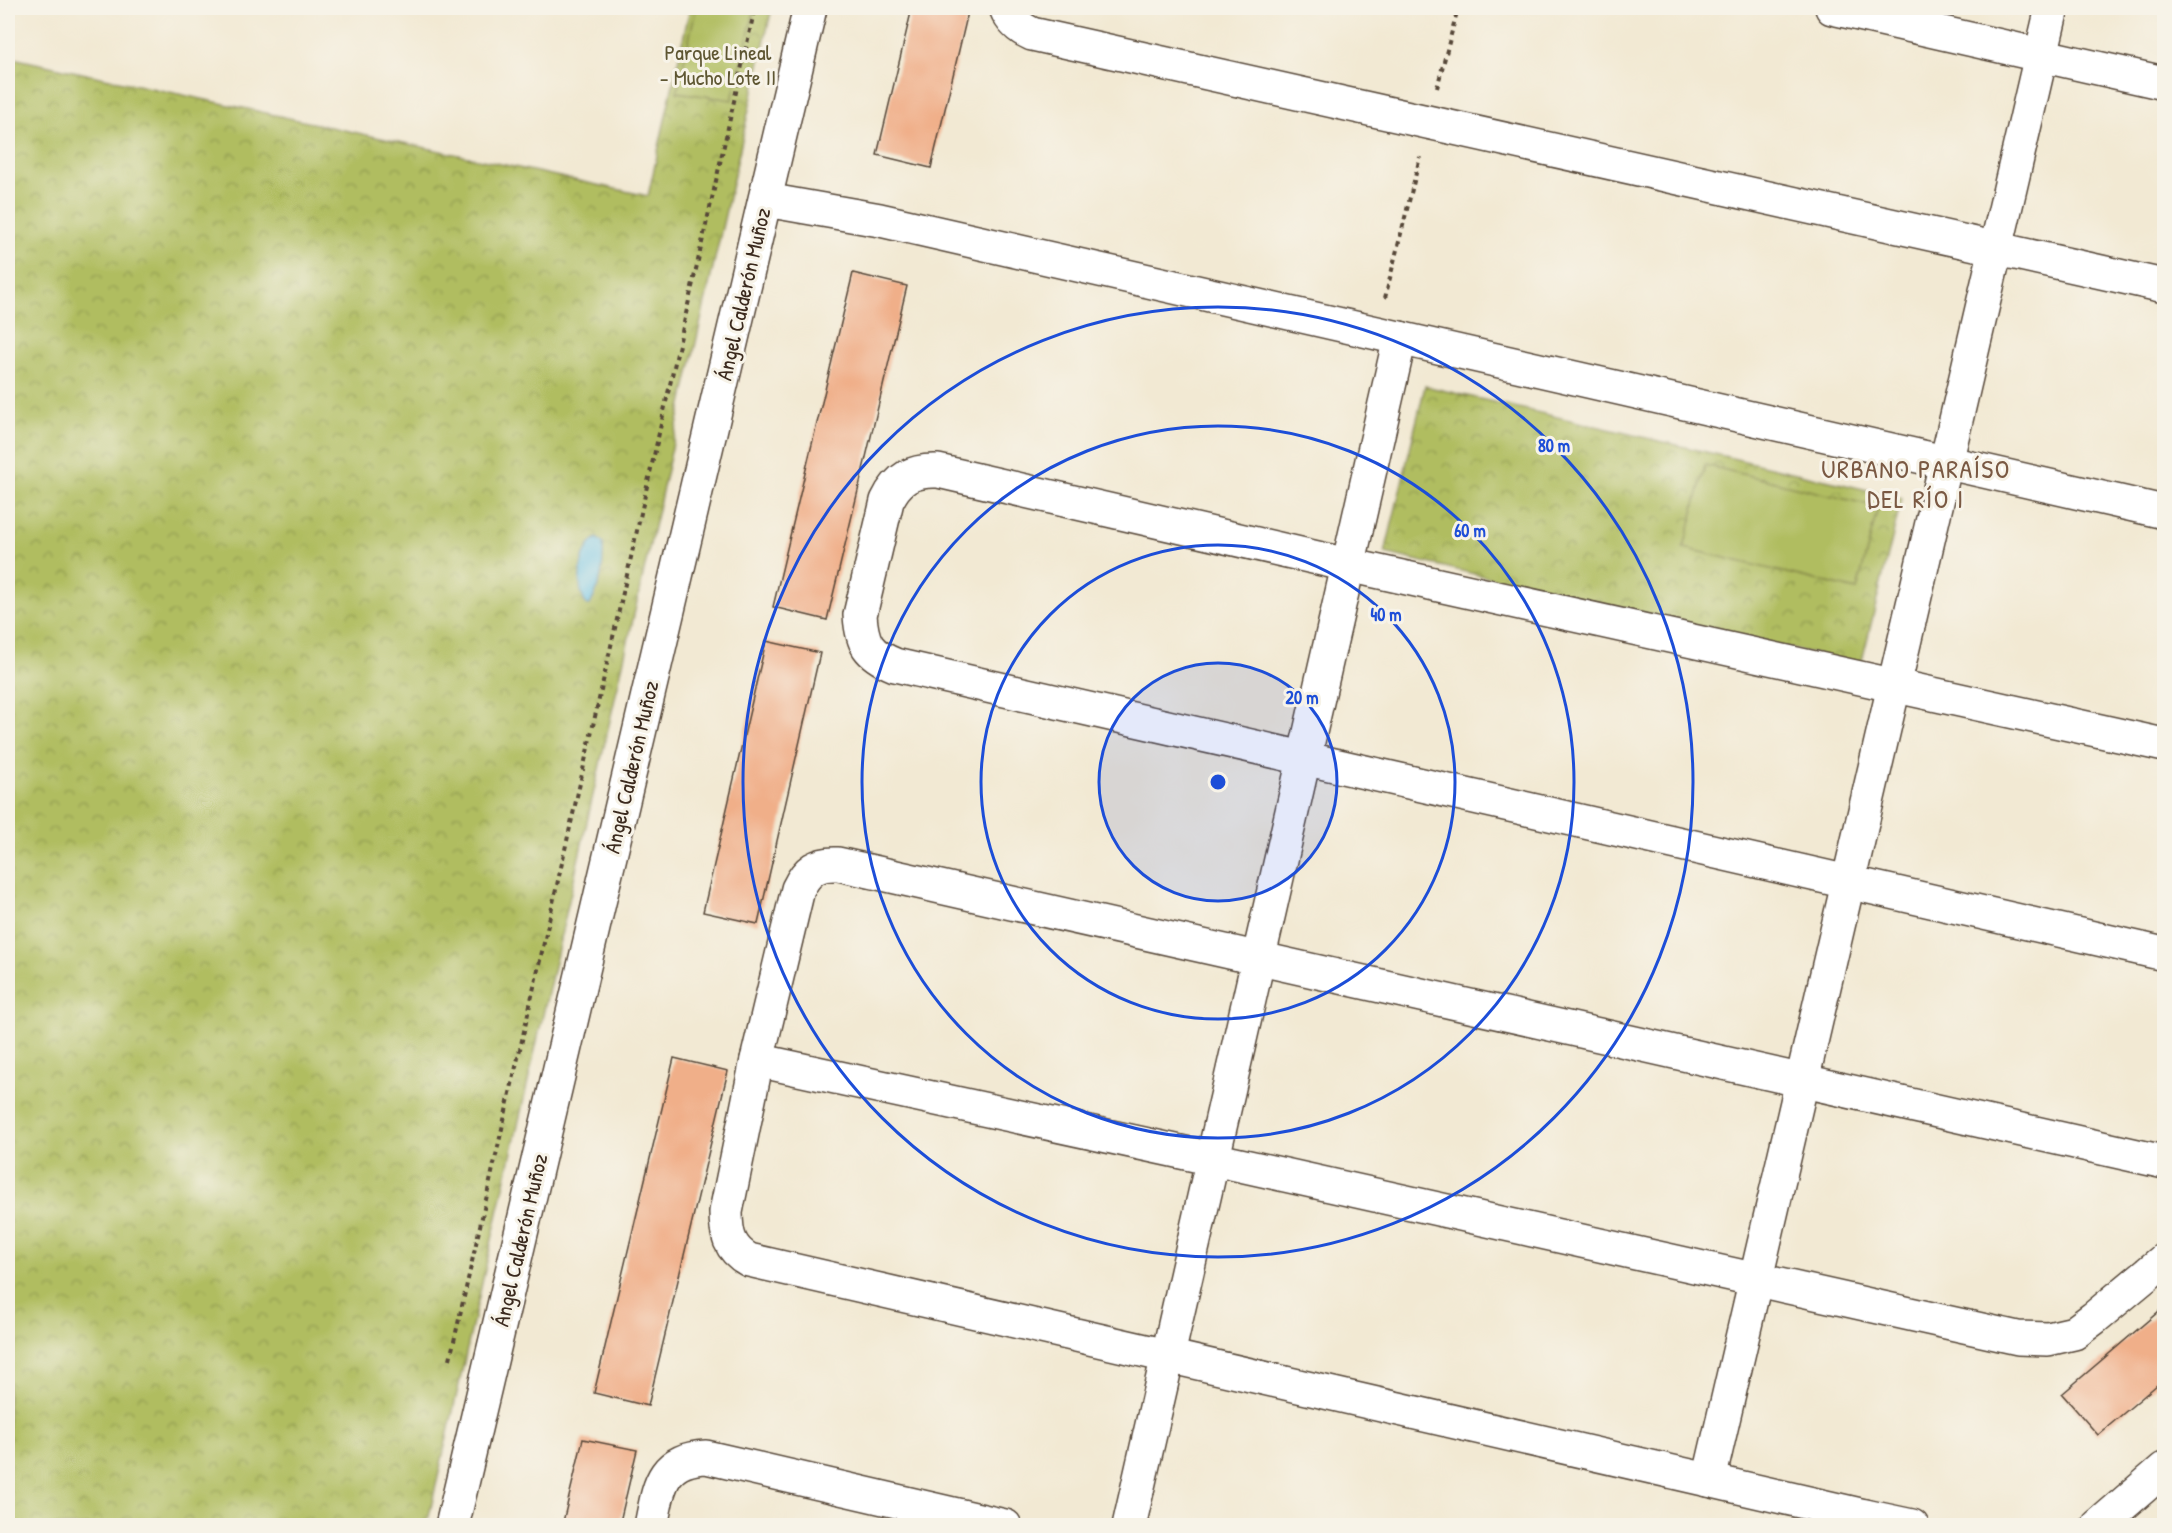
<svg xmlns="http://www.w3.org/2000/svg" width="2172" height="1533" font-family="'Patrick Hand',sans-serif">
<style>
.park{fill:url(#park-crowns);stroke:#76743f;stroke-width:1.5}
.garden{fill:#b0bd60;stroke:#76743f;stroke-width:1.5}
.water{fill:#68c1e5;stroke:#527682;stroke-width:1.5}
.building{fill:#f0af89}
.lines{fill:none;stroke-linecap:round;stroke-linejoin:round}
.minor-casing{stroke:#564739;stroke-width:36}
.path{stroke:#564739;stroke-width:4;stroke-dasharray:4.5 4.5;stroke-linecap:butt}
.minor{stroke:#fff;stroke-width:33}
.ring{fill:none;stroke:#1d4ed8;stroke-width:3}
.labels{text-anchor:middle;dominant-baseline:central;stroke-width:6;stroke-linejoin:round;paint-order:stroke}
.park-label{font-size:22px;fill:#5e5632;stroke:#f7f3e8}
.street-label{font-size:22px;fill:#3b2a1e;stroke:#f7f3e8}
.quarter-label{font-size:26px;letter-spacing:1.5px;fill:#7a5943;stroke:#f7f3e8}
.centre{fill:#1d4ed8;stroke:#f7f3e8;stroke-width:3}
.ring-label{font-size:18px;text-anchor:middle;font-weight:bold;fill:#1d4ed8;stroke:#f7f3e8;stroke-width:6;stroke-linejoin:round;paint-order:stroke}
</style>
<defs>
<pattern id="park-crowns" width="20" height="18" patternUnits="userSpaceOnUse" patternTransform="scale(1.5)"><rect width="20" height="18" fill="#b0bd60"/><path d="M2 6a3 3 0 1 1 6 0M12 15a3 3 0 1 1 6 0" fill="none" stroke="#909a4f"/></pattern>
</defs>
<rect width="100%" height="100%" fill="#f7f3e8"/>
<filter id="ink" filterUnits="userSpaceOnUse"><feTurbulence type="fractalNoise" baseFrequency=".0167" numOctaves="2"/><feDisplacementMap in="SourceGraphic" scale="12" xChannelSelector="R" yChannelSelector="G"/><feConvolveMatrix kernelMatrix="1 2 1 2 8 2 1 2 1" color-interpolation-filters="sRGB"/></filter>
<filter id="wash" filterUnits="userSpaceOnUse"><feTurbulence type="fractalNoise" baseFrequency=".008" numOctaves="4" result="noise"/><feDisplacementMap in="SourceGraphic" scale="24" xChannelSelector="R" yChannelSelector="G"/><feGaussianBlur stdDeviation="1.35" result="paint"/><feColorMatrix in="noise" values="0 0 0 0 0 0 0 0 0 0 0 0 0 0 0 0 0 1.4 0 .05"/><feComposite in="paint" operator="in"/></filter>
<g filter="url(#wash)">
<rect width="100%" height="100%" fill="#f2e9d3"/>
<g class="park">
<path d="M690 8H772L427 1525 8 1526V57L648 196Z"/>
<path d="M1425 386 1902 498 1861 665 1385 553Z"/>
</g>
<g class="garden">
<path d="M696 8H755L732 100 677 92Z"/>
<path d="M1705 465 1878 507 1857 590 1684 548Z"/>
</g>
<path class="water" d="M597 538 603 543C604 566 601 584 590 605H587C574 589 579 549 597 538Z"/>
<g id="blocks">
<g class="building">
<path d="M912 8H969L931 168 877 155Z"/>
<path d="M853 273 907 286 827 620 773 607Z"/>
<path d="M766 641 820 653 758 924 703 912Z"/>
<path d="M674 1058 728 1071 648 1406 594 1393Z"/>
<path d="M2164 1307V1379L2098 1435 2062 1394Z"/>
<path d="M583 1439 637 1450 619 1526H562Z"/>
</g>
</g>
</g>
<g filter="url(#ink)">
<use href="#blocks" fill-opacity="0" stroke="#564739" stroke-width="1.5"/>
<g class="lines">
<defs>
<g id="minor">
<path d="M1006 8C1011 21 1019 28 1032 34L2164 286"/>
<path d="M1832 8 2164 83"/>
<path d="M766 200 880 220 2164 512"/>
<path d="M2164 745 1348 565 938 471C912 470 898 478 887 501L860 615C862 644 868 654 895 665L2164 954"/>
<path d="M757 1060 1213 1159 2018 1338 2048 1339 2074 1333 2094 1318 2164 1260"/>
<path d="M1709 1480 2052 8"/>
<path d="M1865 1516 1912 1526"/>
<path d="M452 1526 810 8"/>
<path d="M651 1526C659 1488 660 1459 706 1457L1005 1526"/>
<path d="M1129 1526 1400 338"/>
<path d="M1851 1526 1865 1516 749 1260C729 1249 726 1234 726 1212L757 1060 798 889C807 870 817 863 838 864L2164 1162"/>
<path d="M2098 1526 2164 1469"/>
</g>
</defs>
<use href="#minor" class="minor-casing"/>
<g class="path">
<path d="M1437 88 1458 8"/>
<path d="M1385 298 1420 157"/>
<path d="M450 1359 755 8"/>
</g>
<use href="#minor" class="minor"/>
</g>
</g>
<circle cx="1218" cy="782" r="119" fill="#1d4ed8" fill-opacity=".12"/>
<g class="ring">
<circle cx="1218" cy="782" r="119"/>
<circle cx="1218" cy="782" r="237"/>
<circle cx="1218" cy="782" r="356"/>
<circle cx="1218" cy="782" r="475"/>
</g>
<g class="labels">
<g class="park-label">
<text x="718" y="52">Parque Lineal<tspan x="718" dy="25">- Mucho Lote II</tspan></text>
</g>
<g class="street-label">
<text transform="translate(743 294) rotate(-77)">Ángel Calderón Muñoz</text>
<text transform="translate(631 767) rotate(-77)">Ángel Calderón Muñoz</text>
<text transform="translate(520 1240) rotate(-77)">Ángel Calderón Muñoz</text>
</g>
<g class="quarter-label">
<text x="1916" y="468">URBANO PARAÍSO<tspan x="1916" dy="30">DEL RÍO I</tspan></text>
</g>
</g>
<circle cx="1218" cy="782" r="9" class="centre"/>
<g class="ring-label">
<text x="1554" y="452">80 m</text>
<text x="1470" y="537">60 m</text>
<text x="1386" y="621">40 m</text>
<text x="1302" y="704">20 m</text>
</g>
<rect width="2172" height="1533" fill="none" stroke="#f7f3e8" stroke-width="30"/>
</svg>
